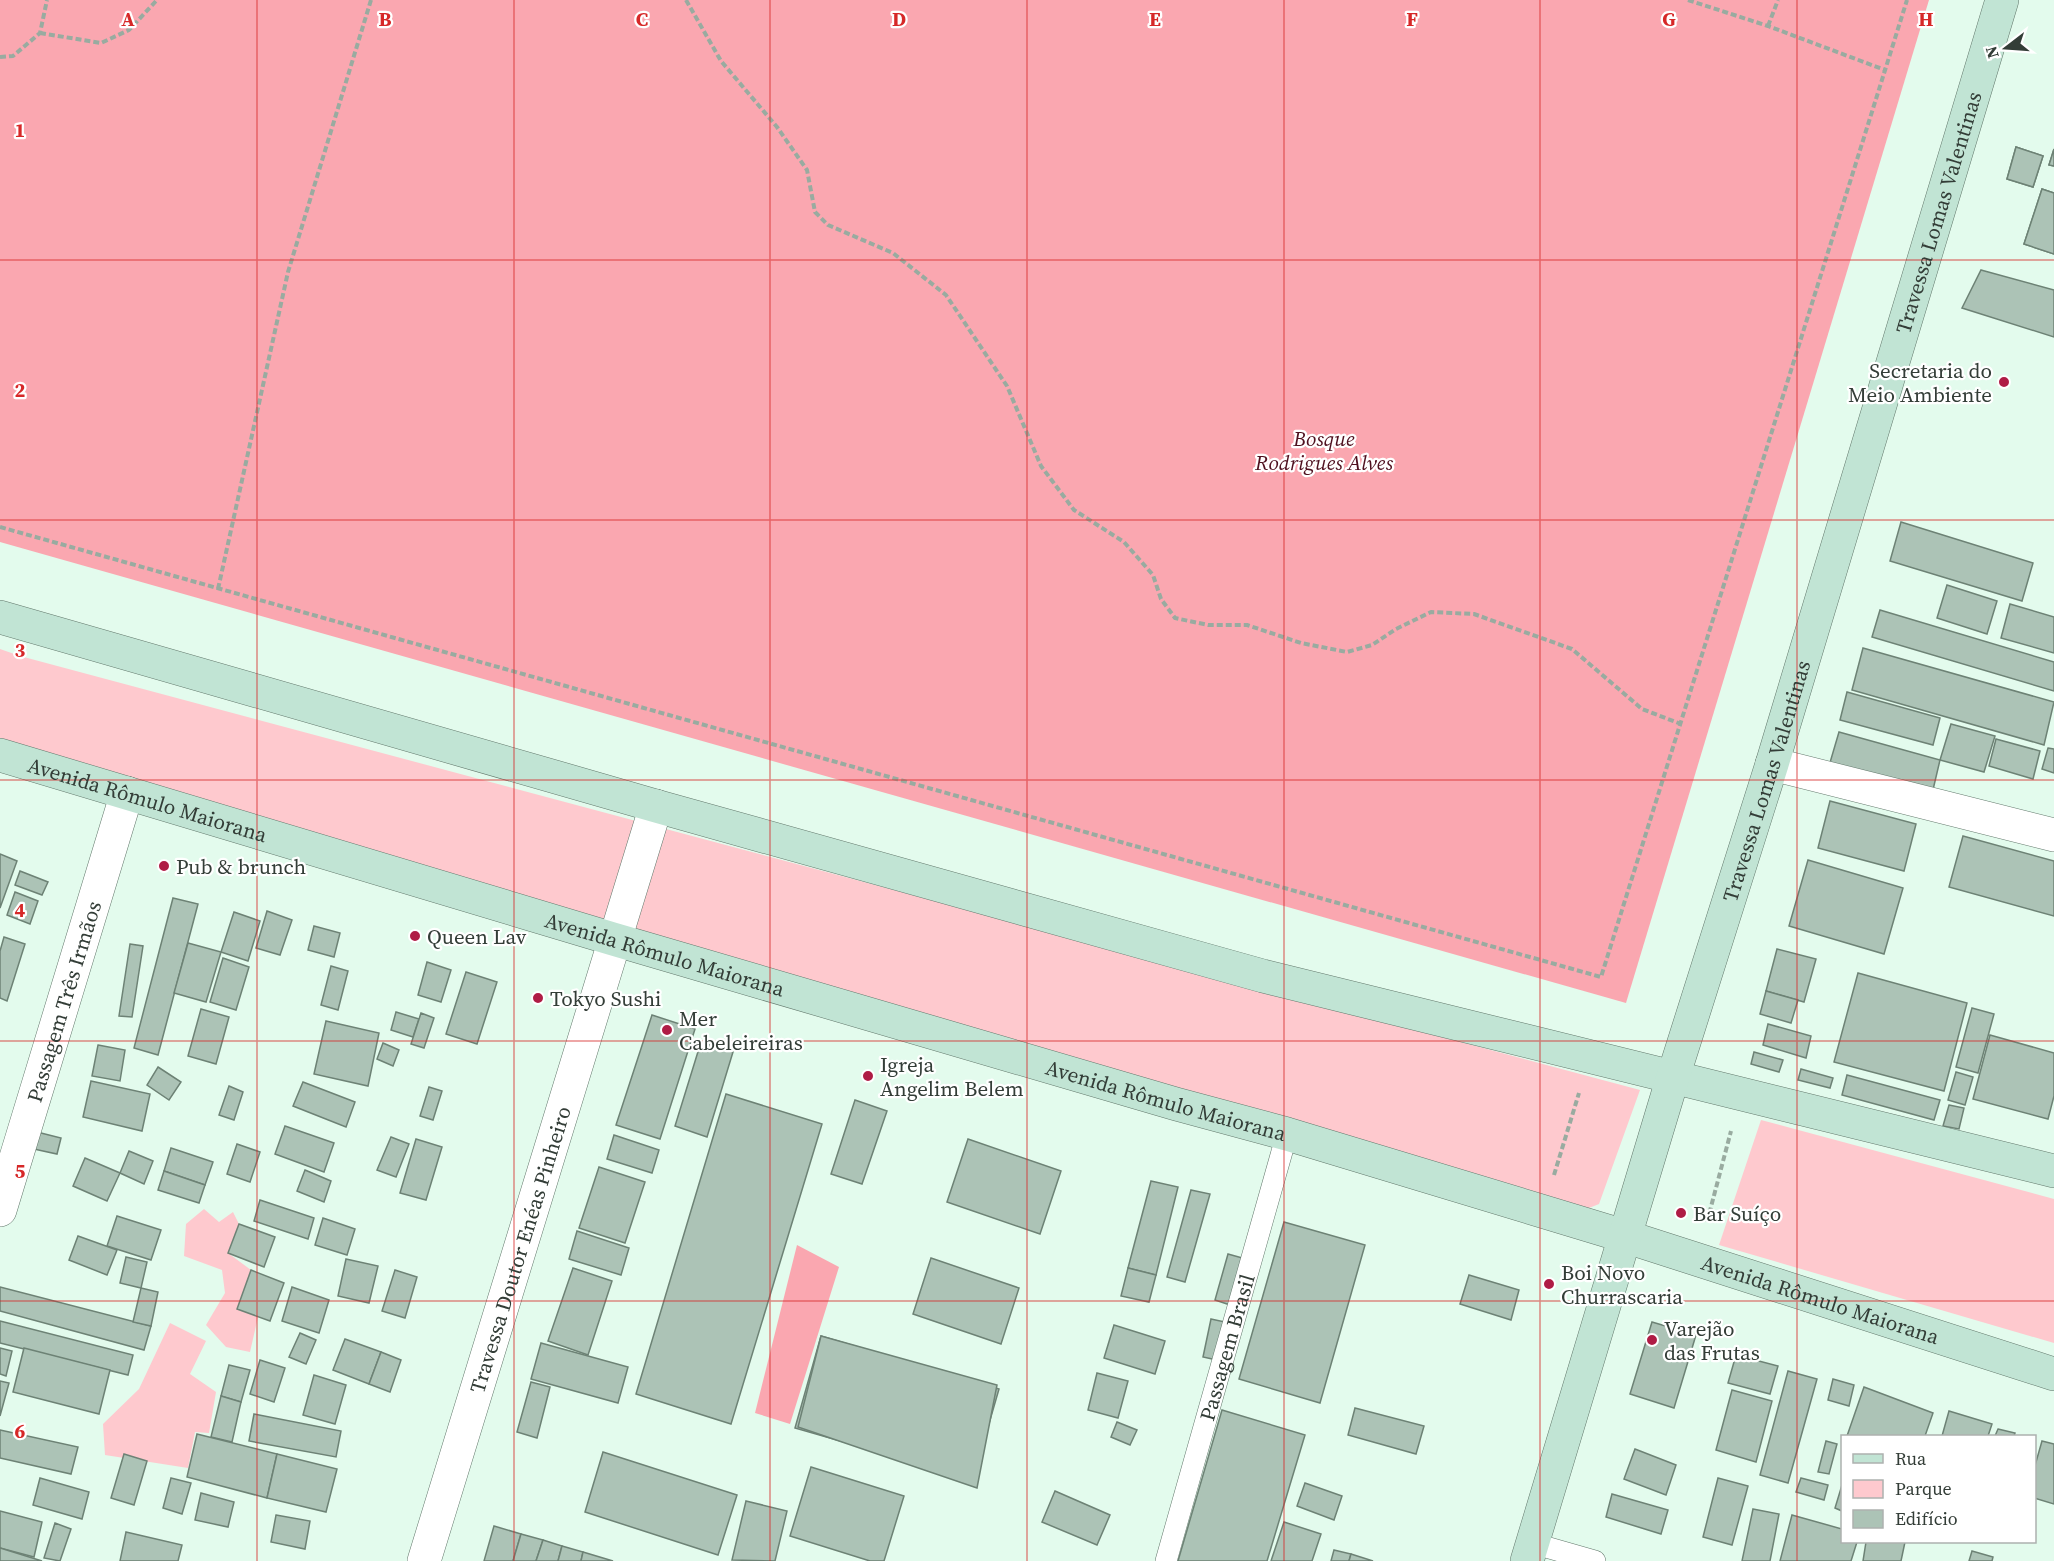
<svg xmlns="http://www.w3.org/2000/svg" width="2054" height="1561" font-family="'Source Serif 4',serif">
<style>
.green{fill:#fec9ce}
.forest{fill:#faa7b0}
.building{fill:#acc3b6;stroke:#6d8275;stroke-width:1.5}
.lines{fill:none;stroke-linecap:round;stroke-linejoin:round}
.lane-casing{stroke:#63786c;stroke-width:22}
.street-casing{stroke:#63786c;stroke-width:34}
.secondary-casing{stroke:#63786c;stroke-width:34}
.path{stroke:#99aba0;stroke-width:4;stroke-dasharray:6 3;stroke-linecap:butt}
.lane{stroke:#fff;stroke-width:21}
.street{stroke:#fff;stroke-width:33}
.secondary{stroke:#c1e4d4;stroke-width:33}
.grid{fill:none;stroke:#d62828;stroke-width:1.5;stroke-opacity:0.55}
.poi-dot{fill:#af1c45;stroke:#fff;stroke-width:2}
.labels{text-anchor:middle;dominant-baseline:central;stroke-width:4.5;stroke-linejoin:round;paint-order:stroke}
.street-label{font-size:21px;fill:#333d37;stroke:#fff}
.poi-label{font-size:21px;fill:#333d37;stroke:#fff;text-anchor:start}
.park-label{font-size:21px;font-style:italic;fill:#4f101f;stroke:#fff}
.grid-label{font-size:20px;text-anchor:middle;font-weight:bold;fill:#d62828;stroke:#fff;stroke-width:4.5;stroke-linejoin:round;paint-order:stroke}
</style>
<rect width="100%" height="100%" fill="#e3fbed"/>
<g class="green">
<path d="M0 649 20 656 1640 1090 1599 1204 1584 1210 639 934 0 739Z"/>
<path d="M1761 1120 2054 1199V1343L1719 1245Z"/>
<path d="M204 1209 219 1222 233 1212 239 1224 228 1253 251 1270 238 1308 258 1317 250 1352 226 1347 206 1325 225 1293 222 1270 184 1256 186 1224Z"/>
<path d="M170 1323 206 1341 190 1374 216 1392 209 1433 195 1432 188 1468 105 1455 103 1424 139 1389Z"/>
</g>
<g class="forest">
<path d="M0 0H1929L1626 1003 0 542Z"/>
<path d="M797 1245 839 1267 790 1424 755 1413Z"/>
</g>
<g class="building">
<path d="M2016 147 2043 156 2033 187 2007 179Z"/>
<path d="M2016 147 2043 156 2033 187 2007 179Z"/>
<path d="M2054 149V166L2049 165Z"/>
<path d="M2054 149V166L2049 165Z"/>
<path d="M2042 189 2054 193V254L2024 244Z"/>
<path d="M2042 189 2054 193V254L2024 244Z"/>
<path d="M1981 270 2054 290V337L1962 308Z"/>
<path d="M1901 522 2033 563 2022 601 1890 561Z"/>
<path d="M1947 585 1997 601 1987 634 1937 618Z"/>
<path d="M2010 604 2054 617V653L2001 638Z"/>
<path d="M1880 610 2054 662V691L1872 637Z"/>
<path d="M1863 648 2054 702 2044 745 1852 690Z"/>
<path d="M1847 692 1940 718 1933 745 1840 720Z"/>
<path d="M1951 724 1995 736 1984 772 1940 760Z"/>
<path d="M1839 732 1940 760 1932 794 1829 766Z"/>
<path d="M1996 739 2040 751 2033 779 1989 766Z"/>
<path d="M2048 748 2054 749V773L2042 769Z"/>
<path d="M1830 801 1916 824 1904 871 1818 848Z"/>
<path d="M1963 836 2054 861V916L1949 887Z"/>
<path d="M0 854 17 861 0 908Z"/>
<path d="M1808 860 1903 888 1884 954 1789 926Z"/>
<path d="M20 871 48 882 42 895 15 885Z"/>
<path d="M15 892 38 901 30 924 7 915Z"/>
<path d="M173 898 198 904 158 1055 134 1048Z"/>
<path d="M267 911 292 920 280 955 256 948Z"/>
<path d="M234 912 260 921 248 961 221 952Z"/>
<path d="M314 926 340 933 334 957 308 950Z"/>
<path d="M4 937 25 944 7 1001 0 998V951Z"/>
<path d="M188 943 221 952 206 1002 174 993Z"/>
<path d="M130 944 143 946 132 1017 119 1016Z"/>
<path d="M1777 949 1816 959 1804 1002 1766 991Z"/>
<path d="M223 958 249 967 236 1010 210 1002Z"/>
<path d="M427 962 451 970 441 1002 418 995Z"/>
<path d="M331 966 348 971 338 1010 321 1005Z"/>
<path d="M466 972 497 982 477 1044 446 1034Z"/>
<path d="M1858 973 1967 1003 1944 1091 1834 1062Z"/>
<path d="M1766 991 1798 1000 1791 1023 1760 1014Z"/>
<path d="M1972 1008 1994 1014 1978 1073 1956 1067Z"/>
<path d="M201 1009 229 1017 216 1064 188 1056Z"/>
<path d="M396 1012 419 1019 413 1037 391 1030Z"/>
<path d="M421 1013 434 1018 424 1048 411 1044Z"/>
<path d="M652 1015 695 1029 660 1139 616 1125Z"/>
<path d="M326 1021 379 1033 368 1086 314 1074Z"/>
<path d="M1768 1024 1811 1036 1806 1058 1763 1045Z"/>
<path d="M1990 1035 2054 1053V1096L2048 1119 1973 1099Z"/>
<path d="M701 1042 733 1052 707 1137 675 1126Z"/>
<path d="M383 1043 399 1050 393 1066 377 1059Z"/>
<path d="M98 1045 125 1050 120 1081 92 1076Z"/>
<path d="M1754 1052 1783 1060 1779 1072 1751 1064Z"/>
<path d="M158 1067 181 1082 169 1100 147 1085Z"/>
<path d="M1801 1069 1833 1078 1830 1088 1798 1080Z"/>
<path d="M1956 1072 1973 1077 1965 1105 1948 1100Z"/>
<path d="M1847 1075 1940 1100 1934 1120 1842 1095Z"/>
<path d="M91 1081 150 1094 142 1131 83 1117Z"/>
<path d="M303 1082 355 1102 346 1127 293 1106Z"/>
<path d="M229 1086 243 1092 234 1120 219 1115Z"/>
<path d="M429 1087 442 1091 433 1120 420 1116Z"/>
<path d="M726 1094 822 1124 731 1424 636 1394Z"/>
<path d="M855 1100 887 1111 862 1184 831 1174Z"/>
<path d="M1949 1105 1964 1108 1959 1129 1943 1126Z"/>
<path d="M285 1126 334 1143 324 1172 275 1154Z"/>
<path d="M33 1131 61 1138 57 1154 29 1148Z"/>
<path d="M614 1135 659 1150 652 1173 607 1159Z"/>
<path d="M391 1137 409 1144 396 1177 377 1170Z"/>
<path d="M416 1139 442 1147 426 1200 400 1193Z"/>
<path d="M968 1139 1061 1171 1040 1234 947 1202Z"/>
<path d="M237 1144 260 1152 250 1182 227 1174Z"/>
<path d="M171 1148 213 1162 205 1185 164 1171Z"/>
<path d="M129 1151 153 1161 144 1184 120 1173Z"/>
<path d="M85 1158 120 1173 107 1201 73 1186Z"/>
<path d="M599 1167 645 1182 625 1243 579 1228Z"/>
<path d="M305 1170 331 1181 324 1202 297 1191Z"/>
<path d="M164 1171 205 1185 199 1203 158 1190Z"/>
<path d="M1151 1181 1178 1187 1156 1275 1128 1268Z"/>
<path d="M1191 1190 1210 1194 1185 1282 1167 1277Z"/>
<path d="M260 1200 314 1218 308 1239 254 1221Z"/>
<path d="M117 1216 161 1230 151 1260 107 1246Z"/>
<path d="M323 1218 355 1229 347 1255 315 1245Z"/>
<path d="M1284 1222 1365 1245 1320 1403 1239 1379Z"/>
<path d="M239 1224 275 1237 264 1267 228 1253Z"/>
<path d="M577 1231 629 1248 621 1275 569 1259Z"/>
<path d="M78 1236 117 1250 107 1275 69 1260Z"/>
<path d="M1228 1254 1246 1259 1233 1306 1215 1300Z"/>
<path d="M126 1257 147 1262 141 1288 120 1283Z"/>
<path d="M931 1258 1019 1288 1001 1344 913 1314Z"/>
<path d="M346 1259 378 1266 369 1303 338 1296Z"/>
<path d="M573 1268 612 1281 588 1355 548 1341Z"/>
<path d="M1128 1268 1156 1275 1149 1302 1121 1296Z"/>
<path d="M251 1270 284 1283 270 1321 237 1309Z"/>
<path d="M395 1270 417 1277 405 1318 382 1311Z"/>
<path d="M1469 1275 1519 1290 1511 1320 1460 1304Z"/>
<path d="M0 1287 151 1326 144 1350 0 1311Z"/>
<path d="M292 1287 329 1300 319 1333 282 1321Z"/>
<path d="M141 1288 158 1292 151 1326 133 1322Z"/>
<path d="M1211 1319 1225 1322 1217 1360 1203 1357Z"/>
<path d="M0 1321 133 1355 128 1375 0 1343Z"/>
<path d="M1652 1322 1696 1335 1674 1408 1630 1394Z"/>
<path d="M1114 1325 1165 1341 1155 1374 1104 1358Z"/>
<path d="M300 1333 316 1340 306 1364 289 1357Z"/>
<path d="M821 1336 999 1389 973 1479 795 1428Z"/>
<path d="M821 1336 997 1385 977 1488 798 1427Z"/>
<path d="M345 1339 381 1352 369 1384 333 1370Z"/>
<path d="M541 1343 628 1367 618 1403 531 1379Z"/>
<path d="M0 1348 12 1351 6 1376 0 1374Z"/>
<path d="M24 1348 110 1370 99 1414 13 1392Z"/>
<path d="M381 1352 401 1360 390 1392 369 1384Z"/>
<path d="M1736 1355 1778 1366 1770 1394 1728 1383Z"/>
<path d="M260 1360 285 1368 274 1402 250 1394Z"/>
<path d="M229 1365 250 1370 241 1402 221 1396Z"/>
<path d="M1788 1371 1817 1379 1788 1483 1760 1475Z"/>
<path d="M1097 1373 1128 1381 1118 1418 1088 1410Z"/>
<path d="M314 1375 346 1385 335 1424 303 1415Z"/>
<path d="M1833 1379 1854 1385 1849 1406 1828 1400Z"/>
<path d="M0 1381 9 1383 0 1416Z"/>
<path d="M531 1382 550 1387 537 1438 517 1432Z"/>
<path d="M1864 1387 1933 1413 1925 1436H1847Z"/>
<path d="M1732 1390 1772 1401 1756 1462 1716 1450Z"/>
<path d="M221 1396 241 1402 232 1442 211 1437Z"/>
<path d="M1355 1408 1424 1426 1416 1454 1348 1435Z"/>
<path d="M1222 1410 1305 1435 1267 1561H1178Z"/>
<path d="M1949 1411 1992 1424 1988 1436H1942Z"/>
<path d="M254 1414 341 1431 336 1457 249 1441Z"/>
<path d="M1117 1422 1137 1430 1130 1445 1111 1437Z"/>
<path d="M1998 1429 2015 1433 2014 1436H1995Z"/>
<path d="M0 1430 78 1447 71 1474 0 1458Z"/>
<path d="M197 1434 277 1454 267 1498 187 1477Z"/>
<path d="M1826 1441 1837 1444 1829 1474 1818 1472Z"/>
<path d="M2042 1441 2054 1444V1504L2034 1498V1469Z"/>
<path d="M1635 1449 1676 1465 1666 1495 1624 1479Z"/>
<path d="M603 1452 737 1495 718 1555 585 1512Z"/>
<path d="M124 1454 147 1461 134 1505 111 1498Z"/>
<path d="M277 1454 337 1469 326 1512 267 1498Z"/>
<path d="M811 1467 904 1496 884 1561H870L790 1536Z"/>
<path d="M40 1478 89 1492 82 1519 33 1505Z"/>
<path d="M171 1478 191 1483 182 1514 163 1508Z"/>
<path d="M1718 1478 1748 1486 1732 1545 1703 1537Z"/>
<path d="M1801 1478 1828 1485 1824 1500 1796 1492Z"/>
<path d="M1305 1483 1342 1496 1334 1520 1297 1506Z"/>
<path d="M1842 1485V1511L1835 1508Z"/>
<path d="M1055 1491 1110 1515 1097 1545 1042 1522Z"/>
<path d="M201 1493 234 1502 228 1527 195 1520Z"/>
<path d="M1612 1494 1668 1510 1661 1534 1606 1517Z"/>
<path d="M746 1501 787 1511 775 1561 732 1560Z"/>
<path d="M1753 1509 1779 1514 1770 1561H1742Z"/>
<path d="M0 1511 42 1522 34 1557 0 1548Z"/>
<path d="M276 1515 310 1521 305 1549 271 1542Z"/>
<path d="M1792 1515 1842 1529V1542H1857L1851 1561H1780Z"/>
<path d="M1284 1522 1321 1534 1312 1561H1271Z"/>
<path d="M55 1523 71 1529 60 1561 44 1558Z"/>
<path d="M494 1526 521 1534 513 1561H484Z"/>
<path d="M126 1532 182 1545 178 1561H120Z"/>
<path d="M521 1534 543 1540 536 1561H513Z"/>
<path d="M543 1540 562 1546 558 1561H536Z"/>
<path d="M1866 1542H1905L1901 1561H1863Z"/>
<path d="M562 1546 583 1552 581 1561H558Z"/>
<path d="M0 1548 42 1561H0Z"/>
<path d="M1334 1550 1351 1554 1349 1561H1331Z"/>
<path d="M1972 1551 1993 1557 1992 1561H1969Z"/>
<path d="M583 1552 613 1561H581Z"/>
<path d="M1351 1554 1373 1561H1349Z"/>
</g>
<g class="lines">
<defs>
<g id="lane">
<path d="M1532 1543 1595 1561"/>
<path id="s1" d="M1166 1561 1287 1134"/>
</g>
<g id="street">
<path d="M1772 764 2054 835"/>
<path id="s2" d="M0 1210 127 793"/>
<path id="s3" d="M424 1561 656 806"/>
</g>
<g id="secondary">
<path d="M0 617 656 806 1263 976 2054 1171"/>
<path id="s4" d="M0 755 613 939 1176 1104 1287 1134 1624 1236 2054 1374"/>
<path id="s5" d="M1527 1561 1673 1077 1772 764 2002 0"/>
</g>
</defs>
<use href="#lane" class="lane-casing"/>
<use href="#street" class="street-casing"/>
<use href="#secondary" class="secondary-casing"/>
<g class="path">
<path d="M686 0 721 61 777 127 807 170 815 212 828 225 893 253 946 295 1007 386 1041 466 1074 510 1124 542 1153 575 1161 599 1175 618 1208 625H1247L1301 643 1347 652 1372 645 1396 629 1431 612 1474 614 1572 649 1642 709 1681 724"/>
<path d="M1688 0 1768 26 1885 70"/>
<path d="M1768 26 1778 0"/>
<path d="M40 33 101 43 129 30 157 0"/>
<path d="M0 57 13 56 40 33 47 0"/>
<path d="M0 527 1601 977 1907 0"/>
<path d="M218 589 288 272 371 0"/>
<path d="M1554 1175 1579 1093"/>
<path d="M1707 1222 1731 1131"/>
</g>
<use href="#lane" class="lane"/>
<use href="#street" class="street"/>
<use href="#secondary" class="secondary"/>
</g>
<path class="grid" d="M257 0V1561M514 0V1561M770 0V1561M1027 0V1561M1284 0V1561M1540 0V1561M1797 0V1561M0 260H2054M0 520H2054M0 780H2054M0 1041H2054M0 1301H2054"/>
<g class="poi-dot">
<circle cx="2004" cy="382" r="6"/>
<circle cx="164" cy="866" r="6"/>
<circle cx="415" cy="936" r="6"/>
<circle cx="538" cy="998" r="6"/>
<circle cx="667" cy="1030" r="6"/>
<circle cx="868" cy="1076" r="6"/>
<circle cx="1681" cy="1213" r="6"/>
<circle cx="1549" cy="1284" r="6"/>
<circle cx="1652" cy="1340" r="6"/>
</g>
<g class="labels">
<g class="street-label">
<text stroke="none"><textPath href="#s5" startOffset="1410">Travessa Lomas Valentinas</textPath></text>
<text stroke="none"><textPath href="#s5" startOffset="816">Travessa Lomas Valentinas</textPath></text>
<text stroke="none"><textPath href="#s4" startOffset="154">Avenida Rômulo Maiorana</textPath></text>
<text stroke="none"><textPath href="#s4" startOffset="694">Avenida Rômulo Maiorana</textPath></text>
<text stroke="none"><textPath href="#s2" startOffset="218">Passagem Três Irmãos</textPath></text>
<text stroke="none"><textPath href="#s4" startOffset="1216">Avenida Rômulo Maiorana</textPath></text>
<text stroke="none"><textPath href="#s3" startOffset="326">Travessa Doutor Enéas Pinheiro</textPath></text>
<text stroke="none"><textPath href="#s4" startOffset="1900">Avenida Rômulo Maiorana</textPath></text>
<text stroke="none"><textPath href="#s1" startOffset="222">Passagem Brasil</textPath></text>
</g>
<g class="poi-label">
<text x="1992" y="370" text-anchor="end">Secretaria do<tspan x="1992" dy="24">Meio Ambiente</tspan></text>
<text x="176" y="866">Pub &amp; brunch</text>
<text x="427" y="936">Queen Lav</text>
<text x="550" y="998">Tokyo Sushi</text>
<text x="679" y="1018">Mer<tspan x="679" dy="24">Cabeleireiras</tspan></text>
<text x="880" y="1064">Igreja<tspan x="880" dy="24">Angelim Belem</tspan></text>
<text x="1693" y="1213">Bar Suíço</text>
<text x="1561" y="1272">Boi Novo<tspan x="1561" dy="24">Churrascaria</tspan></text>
<text x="1664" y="1328">Varejão<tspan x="1664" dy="24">das Frutas</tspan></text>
</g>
<g class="park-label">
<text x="1324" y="438">Bosque<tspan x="1324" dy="24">Rodrigues Alves</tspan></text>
</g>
</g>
<g class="grid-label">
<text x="128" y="26">A</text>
<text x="385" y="26">B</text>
<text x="642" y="26">C</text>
<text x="899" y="26">D</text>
<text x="1155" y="26">E</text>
<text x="1412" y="26">F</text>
<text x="1669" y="26">G</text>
<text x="1926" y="26">H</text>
<text x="20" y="137">1</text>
<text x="20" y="397">2</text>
<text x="20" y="657">3</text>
<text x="20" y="917">4</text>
<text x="20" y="1178">5</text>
<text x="20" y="1438">6</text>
</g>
<rect x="1841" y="1435" width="195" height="108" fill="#ffffff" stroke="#adb1af" stroke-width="1.5"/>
<rect x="1853" y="1454" width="30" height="9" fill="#c1e4d4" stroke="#adb1af" stroke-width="1.5"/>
<text x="1895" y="1465" font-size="18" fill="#333d37">Rua</text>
<rect x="1853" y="1480" width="30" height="18" fill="#fec9ce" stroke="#adb1af" stroke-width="1.5"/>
<text x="1895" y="1495" font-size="18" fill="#333d37">Parque</text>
<rect x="1853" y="1510" width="30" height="18" fill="#acc3b6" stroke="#adb1af" stroke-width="1.5"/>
<text x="1895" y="1525" font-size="18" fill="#333d37">Edifício</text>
<g transform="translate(2006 48) rotate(253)" stroke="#ffffff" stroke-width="4.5" paint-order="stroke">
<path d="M0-4.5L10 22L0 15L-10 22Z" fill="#333d37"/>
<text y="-9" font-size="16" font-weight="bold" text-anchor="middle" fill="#333d37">N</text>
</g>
</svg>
